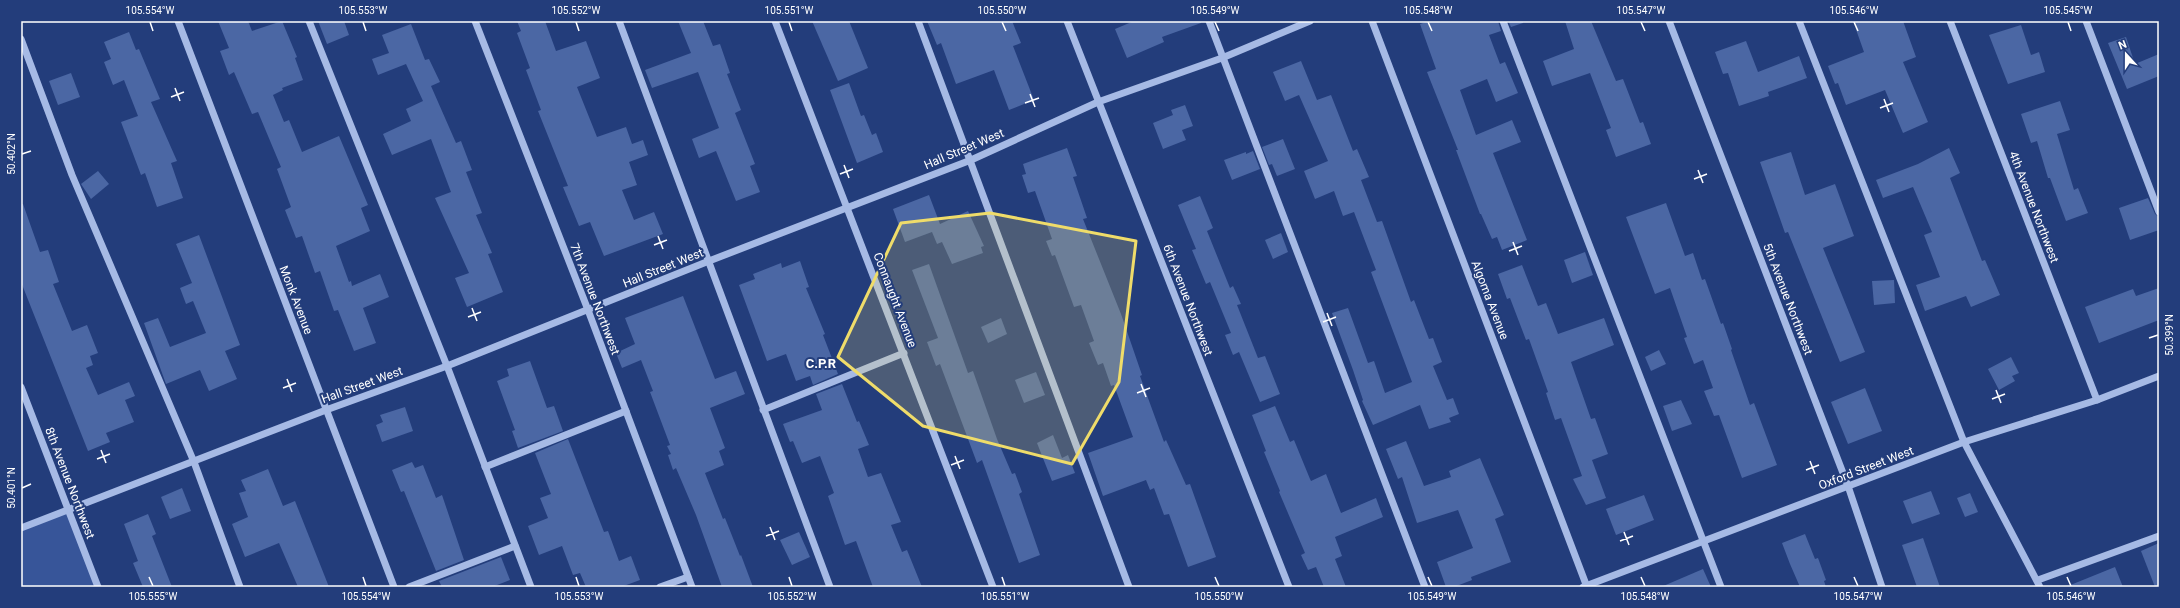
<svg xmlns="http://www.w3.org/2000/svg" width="2180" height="608" font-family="Roboto,sans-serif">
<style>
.green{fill:#375599}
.building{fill:#4b67a4}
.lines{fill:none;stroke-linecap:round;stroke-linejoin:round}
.minor{stroke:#a6bae5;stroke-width:7}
.marked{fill:#efdc6a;fill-opacity:0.2;stroke:#efdc6a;stroke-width:3;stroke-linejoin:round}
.ticks{fill:none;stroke:#fff;stroke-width:1.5}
.labels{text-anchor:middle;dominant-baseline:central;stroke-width:4;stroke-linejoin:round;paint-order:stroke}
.street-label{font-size:12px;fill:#fff;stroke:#233d7b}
.neighbourhood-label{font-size:13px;font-weight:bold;fill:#fff;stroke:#233d7b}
.neatline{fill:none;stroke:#fff;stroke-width:1.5}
.ticks-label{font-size:10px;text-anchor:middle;fill:#fff}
</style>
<rect width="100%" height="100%" fill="#233d7b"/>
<path class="green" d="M69 511 98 587H21V529Z"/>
<g class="building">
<path d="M218 21H248L252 31 282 21 297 57 295 58 303 80 282 88 283 90 273 95 284 122 289 120 302 152 339 136 368 205 361 208 370 231 336 246 349 282 351 281 352 286 380 274 389 297 363 308 376 343 354 351 338 310 334 311 320 271 315 273 302 236 296 238 285 210 291 207 277 169 281 167 258 112 252 114 234 72 229 75 220 51 229 48Z"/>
<path d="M318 21H344L349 35 327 44Z"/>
<path d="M517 21H545L556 51 586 41 600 78 577 87 597 137 626 127 632 144 643 140 648 155 629 162 637 185 622 190 634 220 654 212 663 234 604 256 590 222 579 226 563 187 568 186 538 111 541 110 526 70 530 68 517 33 521 31Z"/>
<path d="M678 21H703L713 46 720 44 730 73 727 74 741 110 735 113 755 164 750 166 760 192 736 201 716 151 699 158 692 139 719 128 698 72 652 88 645 70 691 53Z"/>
<path d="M812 21H849L868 68 838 81Z"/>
<path d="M927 21H1012L1021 43 1013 46 1034 100 1009 110 994 70 956 84 941 43 937 45Z"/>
<path d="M1134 21H1201V23L1162 37 1164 42 1127 58 1115 29Z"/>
<path d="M1429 21H1498L1501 31 1489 35 1500 64 1505 62 1518 93 1496 102 1487 79 1460 90 1476 135 1512 120 1521 142 1493 153 1527 240 1502 250 1497 237 1492 239 1481 214H1480L1456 150H1458L1427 72 1436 69 1420 24Z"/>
<path d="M1508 21H1523V23L1511 27Z"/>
<path d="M1565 21H1591L1616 81 1623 79 1640 123 1643 122 1651 144 1616 157 1606 130 1611 128 1590 73 1552 86 1543 61 1574 49Z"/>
<path d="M1853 21H1903L1916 57 1903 62 1928 122 1903 133 1885 90 1846 105 1838 83 1835 84 1828 66 1864 52Z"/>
<path d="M411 24 425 60 429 59 440 82 431 86 456 143 461 141 472 170 466 172 482 213 476 215 492 253 488 254 503 292 467 307 455 278 469 273 435 198 451 192 431 139 392 155 383 134 411 121 406 109 423 101 406 64 378 75 372 59 389 53 382 35Z"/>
<path d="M2021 25 2031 55 2039 52 2045 72 2008 84 1989 35Z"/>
<path d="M129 32 136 50 139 49 160 99 151 102 177 161 171 163 183 198 157 207 145 173 141 175 121 122 138 116 124 80 113 85 104 62 111 59 104 42Z"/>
<path d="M2126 37 2135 64 2159 54V76L2127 89 2108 43Z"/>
<path d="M1746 41 1758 72 1799 56 1807 78 1768 92 1769 96 1739 106 1728 73 1723 74 1715 52Z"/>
<path d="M1301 61 1317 100 1331 95 1353 151 1357 149 1369 177 1361 180 1377 222 1382 221 1411 302 1414 300 1429 339 1433 338 1442 362 1433 366 1447 400 1453 398 1459 414 1449 418 1451 422 1429 429 1420 405 1373 425 1362 401 1363 400 1353 370 1332 313 1348 308 1368 363 1374 361 1385 393 1412 382 1371 272 1376 270 1354 212 1343 216 1334 191 1315 199 1304 171 1328 161 1299 95 1285 101 1273 72Z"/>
<path d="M71 73 80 97 58 105 49 81Z"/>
<path d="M849 83 861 116 864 115 872 135 876 133 883 152 857 163 830 90Z"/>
<path d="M2060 101 2070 130 2057 134 2074 190 2078 188 2088 213 2066 221 2050 178H2048L2037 141 2031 143 2021 114Z"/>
<path d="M1185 105 1193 126 1182 130 1186 140 1163 149 1153 123 1173 115 1171 110Z"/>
<path d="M1283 139 1295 169 1277 176 1272 164 1269 165 1262 147Z"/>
<path d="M1067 148 1077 176 1073 177 1087 218 1083 219 1121 314 1142 375 1140 376 1164 442 1166 440 1186 485 1190 484 1216 557 1188 567 1169 514 1164 515 1154 488 1150 490 1146 480 1103 496 1088 453 1133 437 1114 385 1111 386 1103 363 1098 365 1089 343 1094 341 1081 305 1074 307 1055 255 1052 256 1046 241 1052 239 1035 191 1028 193 1022 175 1026 174 1023 164Z"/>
<path d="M1949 148 1960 173 1950 178 1982 261 1985 260 2000 295 1971 307 1966 296 1925 311 1916 285 1940 277 1924 235 1932 232 1913 187 1883 198 1876 180 1918 164Z"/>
<path d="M1253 151 1260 169 1232 180 1224 160 1246 152V154Z"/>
<path d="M1791 152 1805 195 1835 184 1854 236 1823 248 1865 352 1840 362 1788 232 1785 233 1760 162Z"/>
<path d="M98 171 109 184 91 199 81 184Z"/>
<path d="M929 195 940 224 968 211 984 246 981 247 983 253 952 264 942 242 937 244 932 232 905 242 893 209Z"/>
<path d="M1200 196 1213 228 1207 231 1230 288 1233 286 1241 304 1237 305 1258 358 1265 356 1280 394 1260 402 1239 352 1233 355 1225 335 1231 333 1210 282 1206 284 1192 250 1196 249 1178 205Z"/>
<path d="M2148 198 2155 214 2159 217V230L2130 240 2119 208Z"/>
<path d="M1666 203 1685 256 1693 253 1702 280 1705 279 1721 324 1723 323 1732 349 1731 350 1750 405 1754 403 1777 465 1742 478 1719 415 1714 416 1704 391 1713 388 1703 360 1694 364 1684 338 1687 337 1670 288 1655 294 1626 217Z"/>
<path d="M21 204H23L40 252 48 250 59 282 53 284 72 331 87 325 98 353 90 356 93 365 86 368 98 395 129 382 135 396 125 400 134 422 106 433 110 442 88 451 21 282Z"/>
<path d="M1281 233 1288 252 1273 259 1265 240Z"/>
<path d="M199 235 240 345 225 351 237 379 209 391 200 370 166 384 144 323 158 318 170 347 206 333 193 301 186 304 180 288 192 283 176 244Z"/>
<path d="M1585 252 1593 275 1572 283 1564 260Z"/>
<path d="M800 261 809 287 806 288 825 334 823 335 838 374 813 385 810 376 796 381 786 354 767 361 739 285 755 279 753 274 781 263 782 268Z"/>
<path d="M929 264 968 373 973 371 997 439 1012 474 1015 473 1022 492 1019 494 1040 555 1019 563 982 460 977 463 940 364 936 366 927 342 938 338 912 270Z"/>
<path d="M1522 265 1538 306 1546 303 1558 334 1604 318 1614 345 1571 362 1591 419 1595 418 1608 454 1592 460 1606 498 1586 505 1573 479 1582 476 1561 418 1555 420 1546 393 1548 392 1529 339 1526 340 1510 298 1507 299 1498 274Z"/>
<path d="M1894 280 1895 303 1874 305 1872 281Z"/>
<path d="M2159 288V320L2099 343 2085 307 2133 289 2136 296Z"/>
<path d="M683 296 715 379 736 371 745 394 710 408 725 448 719 451 724 465 705 473 723 519 725 518 740 556 741 555 753 587H722L696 515 676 468 673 470 668 455 671 454 667 446 670 445 650 392 653 391 641 360 622 368 616 353 635 344 625 318Z"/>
<path d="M1001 318 1007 334 988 343 981 327Z"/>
<path d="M1659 350 1666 364 1651 371 1645 357Z"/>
<path d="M2011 357 2019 373 2012 376 2015 381 1999 390 1988 369Z"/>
<path d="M530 361 547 408 554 406 563 431 518 448 512 431 515 430 497 381 509 376 507 369Z"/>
<path d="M1036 372 1045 395 1024 403 1015 380Z"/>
<path d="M842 384 857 422 859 421 869 445 858 449 868 477 881 473 901 522 891 525 902 552 907 550 922 587H873L856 541 845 545 828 496 834 493 820 456 802 463 793 441 790 442 783 424 822 410 816 394Z"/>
<path d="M1865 388 1882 431 1848 444 1831 402Z"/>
<path d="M1681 400 1692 424 1672 431 1663 406Z"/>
<path d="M1275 406 1290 442 1294 440 1310 479 1311 481 1326 474 1341 513 1376 498 1383 517 1335 537 1342 556 1335 559 1346 587H1324L1316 567 1308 570 1301 555 1305 553 1279 492 1280 491 1264 452 1266 451 1252 415Z"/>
<path d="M405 407 413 431 382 442 376 425 383 422 380 415Z"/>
<path d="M1053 435 1062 458 1068 455 1075 473 1052 481 1037 443Z"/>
<path d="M568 439 604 532 608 531 619 561 631 556 640 580 621 587H586L580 573 573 575 562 546 539 555 528 526 548 518 540 498 551 494 535 453Z"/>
<path d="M1406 441 1424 486 1451 477 1449 471 1480 458 1504 515 1495 519 1511 562 1471 577 1472 580 1454 587H1446L1437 562 1473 548 1458 510 1417 523 1402 477 1398 479 1386 449Z"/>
<path d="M412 462 415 468 423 465 436 498 442 495 464 560 436 571 404 491 401 492 392 470Z"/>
<path d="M268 469 283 506 295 501 329 587H298L279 543 245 557 232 524 248 517 239 493 246 491 241 480Z"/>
<path d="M182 488 191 511 170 519 161 497Z"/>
<path d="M1931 491 1940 514 1912 524 1903 501Z"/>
<path d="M1970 493 1978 512 1965 517 1957 498Z"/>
<path d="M1644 495 1654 520 1616 535 1606 509Z"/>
<path d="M148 514 156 534 152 536 172 587H143L133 563 138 561 124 524Z"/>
<path d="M799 532 810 557 792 565 780 540Z"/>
<path d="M1805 534 1815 559 1818 558 1826 580 1824 581 1826 587H1800L1790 564 1782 543Z"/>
<path d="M1923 538 1940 587H1917L1902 545Z"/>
<path d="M2159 543V587H2155L2141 551Z"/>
<path d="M501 557 510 580 492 587H442L439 581Z"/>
<path d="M2115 567 2123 587H2068V586Z"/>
<path d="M1703 569 1711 587H1661Z"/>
</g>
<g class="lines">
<g class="minor">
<path d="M178 21 394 587"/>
<path d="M309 21 447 366 531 587"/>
<path d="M475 21 588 310 692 587"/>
<path d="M619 21 830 587"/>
<path d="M775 21 993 587"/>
<path d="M918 21 1129 587"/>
<path d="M1067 21 1289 587"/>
<path d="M1209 21 1425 587"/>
<path d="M1372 21 1587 587"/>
<path d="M1503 21 1721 587"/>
<path d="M1669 21 1848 486 1882 587"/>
<path d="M1799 21 1964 442 2040 587"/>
<path d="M1950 21 2097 400"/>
<path d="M2086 21 2159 212"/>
<path d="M21 39 72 175 194 462 240 587"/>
<path d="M21 387 98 587"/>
<path d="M763 410 904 353"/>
<path d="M485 467 626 411"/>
<path d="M21 528 326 410 447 366 709 261 971 160 1098 102 1222 58 1310 21"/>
<path d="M2038 580 2159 536"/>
<path d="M409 587 515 546"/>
<path d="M660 587 688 577"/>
<path d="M1583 587 1964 442 2097 400 2159 376"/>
</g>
</g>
<path class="marked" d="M990 213 1136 241 1119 382 1072 464 923 426 838 357 901 223Z"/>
<path class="ticks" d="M150 22 153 31M363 22 366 31M576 22 579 31M789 22 792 31M1002 22 1006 31M1215 22 1219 31M1428 22 1432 31M1641 22 1645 31M1854 22 1858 31M2068 22 2071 31M175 88 180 101M1030 94 1035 107M171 97 184 92M1884 99 1889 112M1025 103 1039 98M1880 108 1893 103M22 154 31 151M844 165 849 178M1698 170 1703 183M840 174 853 169M1694 179 1707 174M658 236 663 249M1513 242 1518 255M654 245 667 240M1509 251 1522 246M472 308 477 321M1327 313 1332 326M468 317 481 312M1323 322 1336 317M2149 338 2158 335M287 379 292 392M1141 384 1146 397M283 388 296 383M1996 390 2001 403M1137 393 1150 388M1992 399 2005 394M101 450 106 463M955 456 960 469M97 459 110 454M1810 461 1815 474M951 465 964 460M1806 470 1819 465M22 488 31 484M770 527 775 540M1624 532 1629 545M766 536 779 531M1620 541 1633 536M149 577 153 586M363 577 366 586M576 577 579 586M789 577 792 586M1002 577 1005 586M1215 577 1219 586M1428 577 1432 586M1641 577 1645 586M1854 577 1858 586M2067 577 2071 586"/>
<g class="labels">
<g class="street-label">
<text transform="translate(964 149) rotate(-23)">Hall Street West</text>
<text transform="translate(2034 207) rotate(69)">4th Avenue Northwest</text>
<text transform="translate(663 268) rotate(-22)">Hall Street West</text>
<text transform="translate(595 299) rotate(69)">7th Avenue Northwest</text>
<text transform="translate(1788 299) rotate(69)">5th Avenue Northwest</text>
<text transform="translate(296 300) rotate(69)">Monk Avenue</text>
<text transform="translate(895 300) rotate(69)">Connaught Avenue</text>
<text transform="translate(1188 300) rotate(69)">6th Avenue Northwest</text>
<text transform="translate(1490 300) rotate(69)">Algoma Avenue</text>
<text transform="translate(362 385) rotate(-20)">Hall Street West</text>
<text transform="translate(1866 468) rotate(-21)">Oxford Street West</text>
<text transform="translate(70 483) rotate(69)">8th Avenue Northwest</text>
</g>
<g class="neighbourhood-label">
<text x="821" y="363">C.P.R</text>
</g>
</g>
<rect width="2180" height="608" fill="none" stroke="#233d7b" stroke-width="44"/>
<g transform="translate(2126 54) rotate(339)" stroke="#233d7b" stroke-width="3" paint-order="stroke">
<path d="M0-3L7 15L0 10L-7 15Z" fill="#ffffff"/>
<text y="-6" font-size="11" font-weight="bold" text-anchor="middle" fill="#ffffff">N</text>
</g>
<rect x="22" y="22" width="2136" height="564" class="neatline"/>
<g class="ticks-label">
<text x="150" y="14">105.554°W</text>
<text x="363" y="14">105.553°W</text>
<text x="576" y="14">105.552°W</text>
<text x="789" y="14">105.551°W</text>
<text x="1002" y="14">105.550°W</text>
<text x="1215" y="14">105.549°W</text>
<text x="1428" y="14">105.548°W</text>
<text x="1641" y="14">105.547°W</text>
<text x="1854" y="14">105.546°W</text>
<text x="2068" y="14">105.545°W</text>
<text transform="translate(11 154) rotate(-90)" y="4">50.402°N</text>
<text transform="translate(2169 335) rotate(-90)" y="4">50.399°N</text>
<text transform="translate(11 488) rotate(-90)" y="4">50.401°N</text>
<text x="153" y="600">105.555°W</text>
<text x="366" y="600">105.554°W</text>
<text x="579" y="600">105.553°W</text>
<text x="792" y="600">105.552°W</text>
<text x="1005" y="600">105.551°W</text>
<text x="1219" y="600">105.550°W</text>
<text x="1432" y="600">105.549°W</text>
<text x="1645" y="600">105.548°W</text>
<text x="1858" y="600">105.547°W</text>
<text x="2071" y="600">105.546°W</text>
</g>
</svg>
